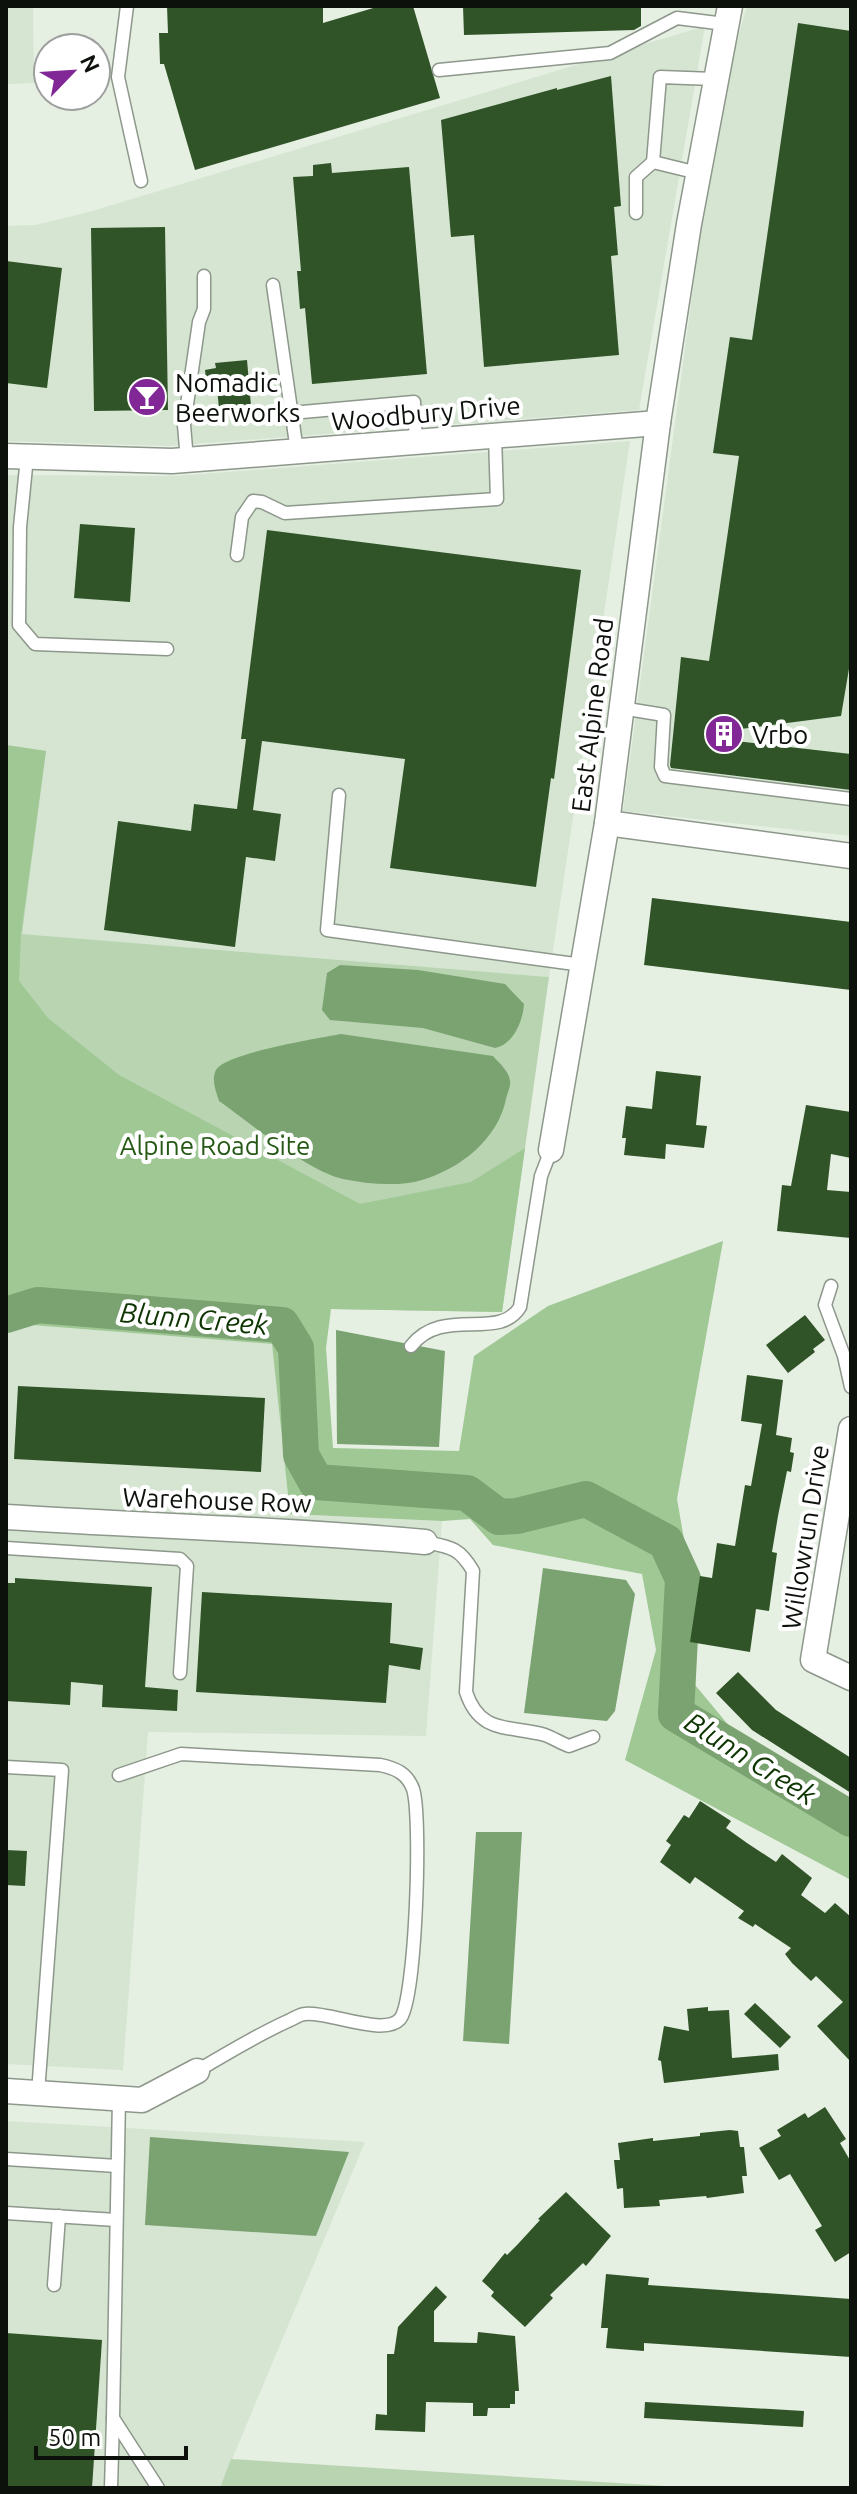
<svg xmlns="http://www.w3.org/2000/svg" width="857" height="2494" font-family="Ubuntu,sans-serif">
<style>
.built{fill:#d5e5d2}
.green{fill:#b8d4b1}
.forest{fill:#9fc895}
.water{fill:#7ba271}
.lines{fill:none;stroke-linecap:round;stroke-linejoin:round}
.river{stroke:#7ba271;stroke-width:36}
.building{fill:#305427}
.lane-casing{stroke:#8d978b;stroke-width:15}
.street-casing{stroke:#8d978b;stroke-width:27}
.lane{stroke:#fff;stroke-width:12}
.street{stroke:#fff;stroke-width:24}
.labels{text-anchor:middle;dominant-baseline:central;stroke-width:8;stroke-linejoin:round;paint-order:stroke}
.poi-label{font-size:26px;fill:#0d110c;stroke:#fff;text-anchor:start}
.street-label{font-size:26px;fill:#0d110c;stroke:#fff}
.park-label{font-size:26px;fill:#265916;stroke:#fff}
.water-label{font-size:28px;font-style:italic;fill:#0d3501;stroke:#fff}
</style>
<rect width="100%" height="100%" fill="#e5efe2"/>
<g class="built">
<path d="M6 6H33L34 83 6 84Z"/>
<path d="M747 6H851V836L623 811 704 207 736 44Z"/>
<path d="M705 26 639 410 168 446 6 441V226L35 225 89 212Z"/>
<path d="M630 441 549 977 21 934 46 751 6 745V475L176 476Z"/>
<path d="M6 1323 272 1344 290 1514 442 1521 426 1736 148 1732 123 2070 6 2064Z"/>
<path d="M6 2121 365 2142 220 2488H6Z"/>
</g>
<g class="green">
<path d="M6 745 46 751 22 934 549 977 502 1312 331 1309 6 1323Z"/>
<path d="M231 2459 698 2488H220Z"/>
</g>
<path class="forest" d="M6 745 46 751 21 934 19 981 48 1018 119 1075 360 1204 471 1182 525 1148 502 1312 331 1309 326 1348 333 1448 459 1451 474 1356 548 1306 723 1241 677 1499 692 1585 686 1674 735 1733 851 1806V1880L625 1760 656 1650 642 1574 493 1545 470 1519 442 1521 290 1514 272 1344 6 1323Z"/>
<g class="water">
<path d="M340 965 418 970 505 984 524 1004C523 1021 513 1045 495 1048L423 1028 330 1020 322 1010 327 973Z"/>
<path d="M341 1034 493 1056C499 1063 509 1071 510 1081 511 1086 507 1094 506 1099 498 1139 460 1169 422 1180 398 1187 368 1184 343 1179 308 1171 250 1123 219 1101 216 1091 211 1080 216 1070 225 1053 320 1038 341 1034Z"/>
<path d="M336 1330 445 1351 439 1447 337 1444Z"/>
<path d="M543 1568 626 1580 635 1594 615 1711 607 1721 524 1713Z"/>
<path d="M476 1832H522L509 2044 463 2041Z"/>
<path d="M150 2137 349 2152 316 2236 145 2225Z"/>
</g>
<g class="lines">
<path class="river" d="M6 1315 38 1305 282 1325 296 1348 301 1455 316 1482 467 1493 499 1517 517 1516 586 1499 666 1542 683 1579 676 1714 851 1819"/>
</g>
<g class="building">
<path d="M167 6H323V23L380 6H413L440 98 195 170 164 64H160L159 33H168Z"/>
<path d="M463 6H641V26L634 30 464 35Z"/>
<path d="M798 23 851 31V657L841 716 710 733V738L851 754V790L671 768 670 765 681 657 709 661 739 456 713 453 730 337 752 340Z"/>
<path d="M611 76 621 206 614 207 618 255 611 256 619 355 484 367 474 235 451 237 441 120 557 88V90Z"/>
<path d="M331 163 332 173 409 167 427 374 312 384 305 308 300 309 297 271H301L293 177 313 176V165Z"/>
<path d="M165 227 168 410 94 411 91 228Z"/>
<path d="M6 261 62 268 47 388 6 383Z"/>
<path d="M247 360 251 406 219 409 217 387 207 388 205 370 216 368 215 363Z"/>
<path d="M80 524 135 528 130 602 74 598Z"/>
<path d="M267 530 581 570 554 779 551 778 536 887 390 868 405 759 262 741 253 810 281 814 275 861 246 857 235 947 104 930 118 821 191 831 194 804 237 809 246 739H241Z"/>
<path d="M652 898 851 922V990L644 965Z"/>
<path d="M656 1071 701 1076 696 1125 707 1126 704 1148 666 1144 665 1159 624 1155 626 1138H622L626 1106 652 1109Z"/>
<path d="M806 1105 851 1112V1158L831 1154 827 1190 851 1192V1238L777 1231 782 1185 791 1186Z"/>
<path d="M805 1315 825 1340 813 1349 815 1352 788 1373 766 1345Z"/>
<path d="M747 1375 783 1380 776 1435 792 1438 790 1452 794 1453 791 1472 787 1471 778 1516 772 1552 777 1553 769 1611 756 1609 750 1652 690 1642 700 1576 712 1578 717 1543 735 1546 745 1485 751 1486 762 1424 741 1421Z"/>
<path d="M18 1386 265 1398 261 1472 14 1459Z"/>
<path d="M15 1578 152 1587 145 1687 178 1690 177 1711 102 1707 103 1685 71 1682 70 1705 6 1701V1583H15Z"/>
<path d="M202 1592 392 1603 390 1643 423 1648 420 1670 389 1665 386 1703 196 1692Z"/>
<path d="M738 1672 776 1710 851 1758V1793L752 1730 716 1693Z"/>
<path d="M700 1801 731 1821 726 1828 747 1843 776 1862 782 1854 812 1878 801 1895 825 1913 835 1903 851 1917V2062L817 2026 843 2002 816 1976 811 1981 792 1963 785 1954 791 1948 755 1924 753 1927 738 1918 744 1911 695 1877 690 1884 660 1862 671 1845 666 1841 684 1815 689 1818Z"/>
<path d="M6 1850 27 1851 25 1886 6 1885Z"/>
<path d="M755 2003 791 2037 780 2048 744 2014Z"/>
<path d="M708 2007V2011L729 2010 732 2058 778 2054 779 2070 664 2083 661 2061 658 2060 664 2026 689 2031 687 2009Z"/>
<path d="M825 2107 846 2139 840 2143 851 2162V2252L835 2262 815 2230 822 2226 790 2174 779 2180 759 2148 781 2136 777 2130 805 2113 808 2118Z"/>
<path d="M730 2130 738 2131 740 2147H744L747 2176H742L744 2193 707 2198 706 2196 659 2200 660 2206 624 2208 623 2188 617 2189 614 2160H620L618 2143 653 2138V2141L700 2136V2133Z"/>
<path d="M566 2192 611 2236 586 2266 583 2263 550 2295 553 2298 525 2327 491 2296 494 2292 482 2281 505 2253 507 2255 518 2244 540 2220 538 2219Z"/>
<path d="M606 2274 649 2278 648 2285 851 2299V2357L644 2343V2351L606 2348 608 2328H601Z"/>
<path d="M436 2286 447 2297 434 2311V2342L477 2343 478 2332 515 2336 519 2391H515V2404H510V2408H488L487 2416H473V2403L426 2402 425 2432 375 2430 376 2414 387 2415V2354H394L398 2327Z"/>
<path d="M6 2333 102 2340 92 2488H6Z"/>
<path d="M645 2402 804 2411 803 2427 644 2418Z"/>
</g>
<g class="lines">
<defs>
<g id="lane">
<path d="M127 6 118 77 141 181"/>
<path d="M439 70 610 53 677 18 725 24"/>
<path d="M698 173 653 162 660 77 714 79"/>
<path d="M636 213V177L653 162"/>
<path d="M273 285 297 451"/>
<path d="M291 413 414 402 416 443"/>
<path d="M27 457 20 527 19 625 35 644 167 649"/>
<path d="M187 460 184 425 199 322 204 309V276"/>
<path d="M237 555 242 517 253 501 262 502 285 513 497 499 495 436"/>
<path d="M621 708 664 715 661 767 665 776 851 799"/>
<path d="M339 795 327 930 582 965"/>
<path d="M831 1286 825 1305 844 1356 851 1387"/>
<path d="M411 1346C443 1305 499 1342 520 1307L541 1176 551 1150"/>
<path d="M425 1542C450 1547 459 1547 473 1571L466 1692C480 1735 510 1725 545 1735 553 1738 561 1743 569 1746L593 1737"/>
<path d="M6 1548 180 1559 187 1566 180 1673"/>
<path d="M6 1767 62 1770 38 2093"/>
<path d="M119 1775 181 1754 380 1765C395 1768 407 1773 413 1789 422 1816 416 2000 400 2019 384 2037 328 2011 305 2014 300 2014 293 2019 288 2021 257 2035 227 2053 197 2071"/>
<path d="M119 2098 113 2418 158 2488"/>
<path d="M6 2159 117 2166"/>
<path d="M6 2213 116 2220"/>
<path d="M54 2285 59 2216"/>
<path d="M111 2488 113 2418"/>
</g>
<g id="street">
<path d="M6 456 172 461 658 423"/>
<path d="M607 823 851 856"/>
<path d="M551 1150 607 823 658 423 689 224 730 6"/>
<path d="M851 1429 813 1660 851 1678"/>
<path d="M6 1517C146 1526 285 1529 425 1542"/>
<path d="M6 2091 142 2100 197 2071"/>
</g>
</defs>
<use href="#lane" class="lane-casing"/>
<use href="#street" class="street-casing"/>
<use href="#lane" class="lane"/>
<use href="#street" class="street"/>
</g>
<defs>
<symbol id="bar-disc" viewBox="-11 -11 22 22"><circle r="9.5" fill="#812896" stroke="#fff"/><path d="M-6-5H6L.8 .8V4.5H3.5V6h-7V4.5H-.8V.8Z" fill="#fff"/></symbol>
<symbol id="building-disc" viewBox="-11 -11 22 22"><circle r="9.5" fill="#812896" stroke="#fff"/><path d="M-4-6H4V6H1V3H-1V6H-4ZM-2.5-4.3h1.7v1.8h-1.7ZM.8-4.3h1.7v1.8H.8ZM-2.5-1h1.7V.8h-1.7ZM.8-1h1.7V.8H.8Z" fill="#fff"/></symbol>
</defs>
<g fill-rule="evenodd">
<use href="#bar-disc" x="125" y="375" width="44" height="44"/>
<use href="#building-disc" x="702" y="712" width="44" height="44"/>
</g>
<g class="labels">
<g class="poi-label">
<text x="175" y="382">Nomadic<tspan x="175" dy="30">Beerworks</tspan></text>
<text x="752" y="734">Vrbo</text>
</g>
<g class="street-label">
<text transform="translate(426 413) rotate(-5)">Woodbury Drive</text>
<text transform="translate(592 715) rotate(-83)">East Alpine Road</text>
<text transform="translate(217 1500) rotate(2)">Warehouse Row</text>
<text transform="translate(805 1537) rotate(-81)">Willowrun Drive</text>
</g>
<g class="park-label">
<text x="215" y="1145">Alpine Road Site</text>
</g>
<g class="water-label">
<text transform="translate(194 1318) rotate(5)">Blunn Creek</text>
<text transform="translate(751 1758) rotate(32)">Blunn Creek</text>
</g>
</g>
<rect width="857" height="2494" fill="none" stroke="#0d110c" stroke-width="16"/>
<g transform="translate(72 72) rotate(65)"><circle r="38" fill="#ffffff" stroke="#9ea09e" stroke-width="2"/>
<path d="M0-6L14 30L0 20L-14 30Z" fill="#812896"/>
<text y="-12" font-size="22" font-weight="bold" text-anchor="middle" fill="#0d110c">N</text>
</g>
<path d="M36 2446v12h150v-12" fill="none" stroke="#0d110c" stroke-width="4"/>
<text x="48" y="2446" font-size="24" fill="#0d110c" stroke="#ffffff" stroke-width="6" paint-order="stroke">50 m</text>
</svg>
